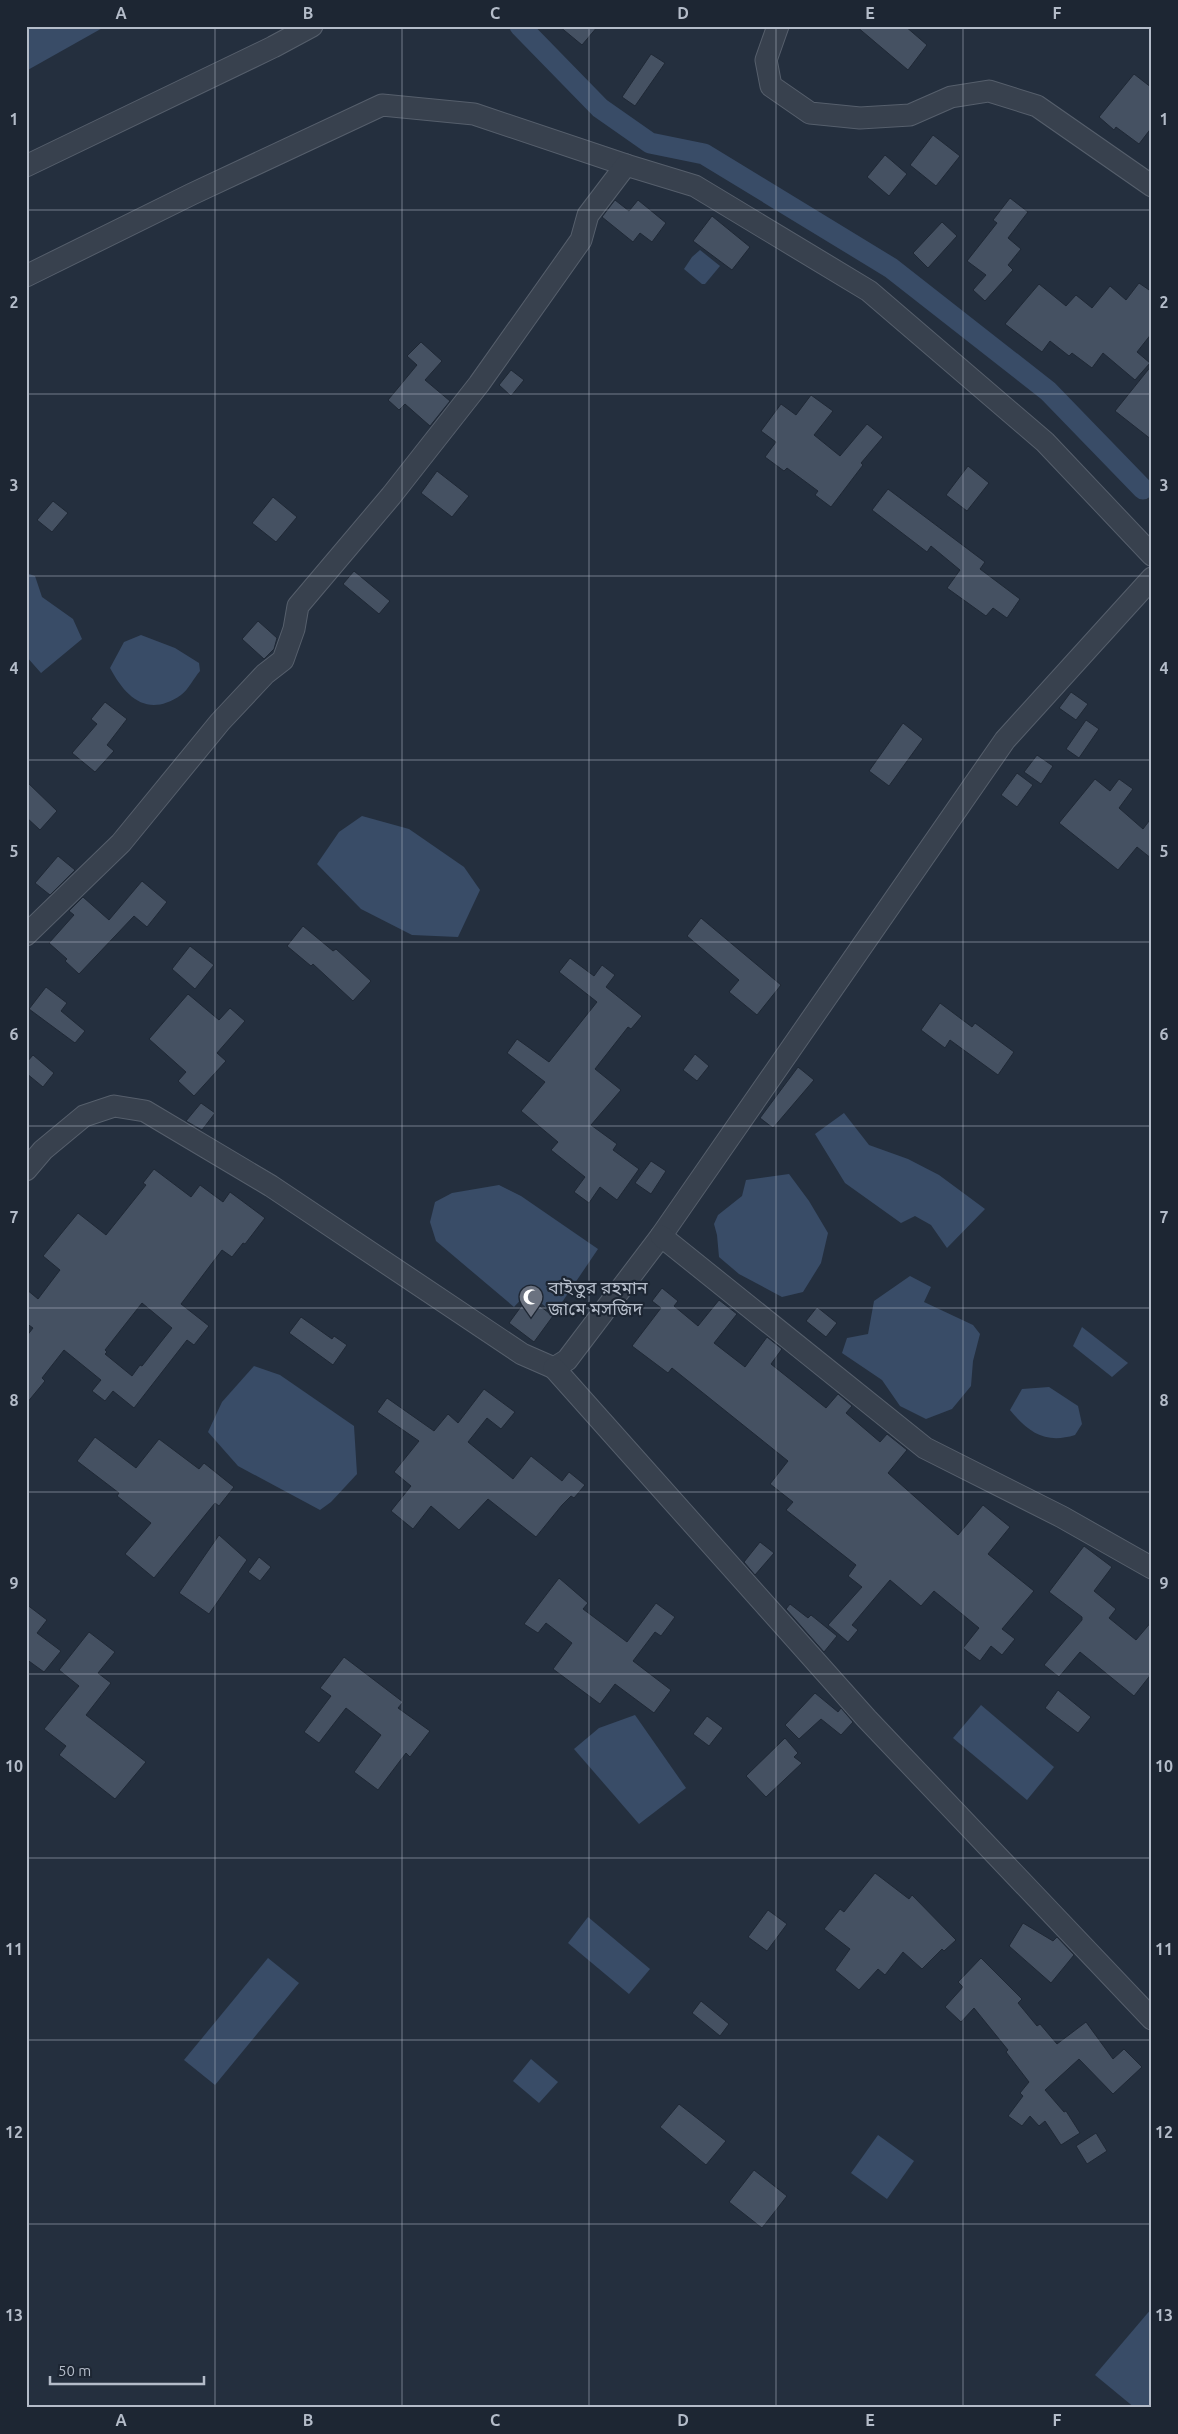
<svg xmlns="http://www.w3.org/2000/svg" width="1178" height="2434" font-family="Ubuntu,'Noto Sans Bengali',sans-serif">
<style>
.water{fill:#394c67}
.lines{fill:none;stroke-linecap:round;stroke-linejoin:round}
.canal{stroke:#394c67;stroke-width:21}
.building{fill:#455162;stroke:#1f2835;fill-rule:evenodd}
.minor-casing{stroke:#565f6c;stroke-width:23}
.minor{stroke:#38414e;stroke-width:21}
.grid{fill:none;stroke:#b4bcc9;stroke-width:1;stroke-opacity:0.55}
.labels{text-anchor:middle;dominant-baseline:central;stroke-width:4.5;stroke-linejoin:round;paint-order:stroke}
.poi-label{font-size:18px;fill:#b4bcc9;stroke:#1d2633;text-anchor:start}
.neatline{fill:none;stroke:#b4bcc9;stroke-width:2}
.grid-label{font-size:16px;text-anchor:middle;font-weight:bold;fill:#b4bcc9}
</style>
<rect width="100%" height="100%" fill="#242f3e"/>
<g class="water">
<path d="M26 26H106L26 71Z"/>
<path d="M700 250 720 266 705 284H702L684 269 692 257Z"/>
<path d="M26 573 35 576 42 597 73 619 82 639 41 673 26 656Z"/>
<path d="M141 635 175 648 199 663 200 671C194 678 188 690 181 695 148 718 126 698 110 668L124 642Z"/>
<path d="M362 816 409 829 464 867 480 890 458 937 412 935 361 909 317 864 339 832Z"/>
<path d="M844 1113 869 1145 908 1159 939 1175 985 1209 947 1248 931 1225 915 1216 901 1223 845 1183 815 1134Z"/>
<path d="M789 1174 809 1201 828 1233 821 1263 803 1292 782 1297 739 1274 719 1257 717 1235 714 1224 718 1215 742 1196 746 1180Z"/>
<path d="M499 1185 521 1196 598 1249 554 1314 528 1292 514 1307 436 1241 430 1222 435 1202 452 1193Z"/>
<path d="M910 1276 931 1287 924 1302 973 1325 980 1334 973 1361 971 1386 952 1409 926 1419 900 1406 882 1380 842 1353 847 1338 868 1334 874 1301Z"/>
<path d="M1082 1327 1128 1363 1112 1377 1073 1346Z"/>
<path d="M254 1366 280 1375 354 1426 357 1474 331 1502 320 1510 238 1466 208 1432 222 1402Z"/>
<path d="M1049 1387 1078 1406 1082 1424 1075 1435C1046 1444 1029 1433 1010 1410L1022 1389Z"/>
<path d="M981 1705 1054 1767 1027 1800 953 1738Z"/>
<path d="M635 1715 686 1788 639 1824 574 1749 599 1728Z"/>
<path d="M588 1917 650 1969 629 1994 568 1943Z"/>
<path d="M268 1958 299 1983 215 2085 184 2060Z"/>
<path d="M531 2059 558 2082 539 2103 513 2081Z"/>
<path d="M878 2135 914 2161 887 2199 851 2173Z"/>
<path d="M1152 2308V2408H1135L1095 2375Z"/>
</g>
<g class="lines">
<path class="canal" d="M520 26 600 108 650 143 704 154 891 268 1048 391 1143 489"/>
</g>
<g class="building">
<path d="M559 26H598L582 45Z"/>
<path d="M856 26H905L927 45 908 70Z"/>
<path d="M651 54 665 63 635 106 622 97Z"/>
<path d="M1134 74 1152 88V127L1139 144 1116 127 1114 130 1099 117Z"/>
<path d="M933 135 960 156 936 186 910 165Z"/>
<path d="M885 155 907 174 889 196 867 177Z"/>
<path d="M1010 198 1028 212 1008 238 1021 249 1008 265 1013 270 985 301 973 290 986 275 967 261 997 223 993 220Z"/>
<path d="M615 200 629 211 638 200 666 223 652 242 640 233 633 242 602 217Z"/>
<path d="M712 216 750 247 732 270 693 241Z"/>
<path d="M942 222 957 236 928 268 913 253Z"/>
<path d="M1139 283 1152 292V333L1137 352 1150 363 1135 380 1103 353 1092 368 1072 353 1069 356 1050 341 1042 352 1005 324 1039 284 1066 306 1076 295 1092 308 1110 286 1126 300Z"/>
<path d="M421 342 442 361 425 380 450 401 430 426 405 404 399 410 388 400 417 365 407 356Z"/>
<path d="M1152 365V440L1115 411Z"/>
<path d="M511 370 524 380 511 396 499 385Z"/>
<path d="M811 395 833 411 814 435 840 456 867 424 883 437 861 463 863 465 831 507 815 495 818 491 787 468 784 471 765 457 776 442 761 431 781 404 796 415Z"/>
<path d="M968 466 989 483 967 511 946 495Z"/>
<path d="M437 471 469 496 452 517 421 493Z"/>
<path d="M888 489 985 562 980 569 1020 599 1007 618 993 608 986 616 947 588 960 570 931 546 927 552 872 510Z"/>
<path d="M273 497 297 517 276 542 252 523Z"/>
<path d="M53 501 68 513 52 532 37 520Z"/>
<path d="M354 571 390 601 379 614 343 584Z"/>
<path d="M258 621 277 638 274 649 264 659 242 639Z"/>
<path d="M1071 692 1088 704 1076 720 1059 708Z"/>
<path d="M105 702 127 719 107 745 114 751 95 772 72 753 97 724 91 719Z"/>
<path d="M1086 720 1099 729 1079 758 1066 749Z"/>
<path d="M903 723 923 739 889 786 869 771Z"/>
<path d="M1037 755 1053 766 1041 784 1024 772Z"/>
<path d="M1017 773 1033 785 1017 807 1001 795Z"/>
<path d="M1095 779 1110 791 1119 779 1133 789 1119 808 1143 829 1152 817V859L1137 847 1118 870 1059 823Z"/>
<path d="M26 781 57 811 40 830 26 817Z"/>
<path d="M58 856 75 870 50 895 35 883Z"/>
<path d="M142 881 167 902 147 927 134 916 79 974 65 961 67 959 49 943 74 915 69 911 83 897 109 920Z"/>
<path d="M701 918 781 985 757 1015 729 992 739 980 687 936Z"/>
<path d="M303 926 333 951 336 949 371 981 353 1001 313 964 311 966 287 946Z"/>
<path d="M190 946 214 965 195 989 172 969Z"/>
<path d="M570 958 594 976 602 965 615 975 606 987 642 1016 631 1029 628 1027 595 1069 621 1090 591 1125 617 1144 613 1150 639 1169 617 1200 600 1187 589 1203 574 1192 585 1177 551 1150 558 1142 521 1111 545 1082 507 1053 517 1039 549 1062 597 1002 559 972Z"/>
<path d="M46 987 67 1003 61 1011 85 1031 75 1043 29 1009Z"/>
<path d="M188 994 219 1020 230 1008 245 1021 217 1053 226 1061 194 1096 178 1081 186 1072 149 1039Z"/>
<path d="M940 1003 972 1027 975 1023 1014 1052 998 1075 950 1040 945 1048 921 1030Z"/>
<path d="M695 1054 709 1066 697 1081 683 1070Z"/>
<path d="M33 1055 54 1073 43 1087 26 1073V1063Z"/>
<path d="M798 1067 814 1080 773 1128 760 1118Z"/>
<path d="M201 1103 215 1113 202 1130 186 1121Z"/>
<path d="M651 1161 666 1171 651 1194 635 1183Z"/>
<path d="M154 1169 191 1197 200 1185 223 1202 230 1192 265 1218 245 1244 243 1243 232 1257 222 1250 181 1304 209 1326 194 1345 187 1340 134 1408 113 1391 105 1401 92 1391 101 1380 64 1350 42 1378 45 1381 26 1404V1337L33 1328 26 1323V1289L38 1299 60 1270 43 1256 78 1213 106 1235 146 1185 143 1183ZM142 1303 172 1328 142 1366 140 1365 132 1376 105 1354 107 1352 105 1350Z"/>
<path d="M662 1288 678 1301 674 1306 698 1326 719 1300 737 1314 714 1343 745 1367 767 1337 782 1349 771 1364 826 1408 838 1394 852 1406 846 1413 880 1442 887 1434 907 1450 888 1473 958 1535 983 1505 1010 1527 988 1554 1034 1591 1002 1629 1015 1639 1002 1655 991 1646 980 1661 963 1648 979 1628 934 1591 921 1606 890 1580 852 1625 858 1630 848 1642 828 1625 862 1587 848 1576 856 1565 786 1510 793 1502 770 1484 788 1461 672 1368 668 1373 632 1346 661 1308 652 1301Z"/>
<path d="M528 1297 553 1316 534 1342 509 1323Z"/>
<path d="M817 1307 837 1323 826 1337 806 1321Z"/>
<path d="M301 1317 332 1339 334 1336 347 1345 333 1365 289 1333Z"/>
<path d="M484 1389 515 1412 501 1429 487 1418 468 1442 513 1479 531 1456 562 1481 569 1472 585 1485 574 1498 571 1496 562 1505 536 1537 488 1499 459 1530 431 1506 413 1529 391 1511 411 1486 394 1472 419 1441 377 1412 387 1398 434 1431 448 1414 458 1423Z"/>
<path d="M95 1437 136 1468 159 1439 199 1469 204 1463 234 1487 219 1506 215 1503 154 1578 125 1554 151 1523 117 1496 119 1493 77 1461Z"/>
<path d="M219 1535 247 1560 209 1614 179 1593Z"/>
<path d="M760 1542 774 1553 755 1575 744 1562Z"/>
<path d="M1084 1546 1112 1567 1094 1591 1116 1609 1109 1618 1136 1640 1152 1621V1673L1134 1696 1080 1652 1059 1677 1044 1665 1082 1620V1617L1049 1592Z"/>
<path d="M259 1557 271 1567 260 1581 248 1572Z"/>
<path d="M559 1578 588 1603 583 1609 627 1642 656 1603 675 1617 661 1636 655 1632 633 1661 671 1690 654 1713 615 1684 600 1704 553 1669 572 1643 546 1623 538 1633 524 1624Z"/>
<path d="M26 1604 47 1620 37 1633 61 1651 44 1672 26 1659Z"/>
<path d="M790 1604 808 1618 811 1615 837 1636 824 1652 786 1609Z"/>
<path d="M89 1632 115 1652 98 1673 111 1683 86 1715 146 1762 115 1799 59 1755 66 1746 44 1729 79 1686 59 1670Z"/>
<path d="M344 1657 403 1702 398 1708 430 1731 410 1757 406 1753 378 1790 354 1772 381 1735 346 1708 319 1743 304 1732 331 1696 320 1688Z"/>
<path d="M1058 1690 1091 1717 1078 1733 1045 1708Z"/>
<path d="M815 1693 838 1712 841 1708 853 1722 841 1735 821 1719 799 1739 785 1725Z"/>
<path d="M707 1716 723 1728 709 1746 693 1734Z"/>
<path d="M785 1738 798 1753 794 1757 802 1763 766 1797 746 1776Z"/>
<path d="M875 1873 909 1899 912 1895 956 1940 944 1951 942 1949 922 1969 903 1952 885 1975 878 1969 859 1990 835 1970 850 1949 824 1929 840 1909 844 1912Z"/>
<path d="M768 1910 787 1924 767 1951 748 1937Z"/>
<path d="M1023 1923 1053 1941 1057 1937 1074 1955 1051 1983 1009 1946Z"/>
<path d="M981 1958 1022 1999 1018 2003 1037 2026 1040 2024 1057 2044 1086 2022 1113 2059 1124 2049 1142 2067 1113 2094 1079 2059 1045 2090 1064 2112 1066 2111 1080 2133 1061 2145 1045 2121 1039 2126 1030 2116 1022 2126 1008 2116 1023 2096 1020 2093 1029 2082 1006 2052 1008 2050 974 2008 961 2022 945 2007 963 1987 958 1982Z"/>
<path d="M701 2001 729 2024 720 2036 692 2013Z"/>
<path d="M679 2104 726 2141 706 2165 660 2127Z"/>
<path d="M1096 2133 1107 2151 1087 2164 1076 2146Z"/>
<path d="M754 2170 787 2196 762 2228 729 2202Z"/>
</g>
<g class="lines">
<defs>
<g id="minor">
<path d="M778 26 766 60 771 86 810 113 860 118 910 115 951 97 989 91 1037 106 1152 186"/>
<path d="M26 166 273 47 312 26"/>
<path d="M26 276 192 194 382 105 474 114 626 165"/>
<path d="M26 935 121 843 220 722 265 674 283 660 294 629 298 606 391 496 479 384 581 240 588 215 626 165 695 186 869 291 1045 442 1152 555"/>
<path d="M26 1170 43 1150 84 1116 114 1106 145 1111 271 1186 522 1354 554 1368 567 1360 661 1236 1005 740 1152 578"/>
<path d="M661 1236 925 1448 1062 1517 1152 1568"/>
<path d="M554 1368 867 1719 1152 2019"/>
</g>
</defs>
<use href="#minor" class="minor-casing"/>
<use href="#minor" class="minor"/>
</g>
<path class="grid" d="M215 26V2408M402 26V2408M589 26V2408M776 26V2408M963 26V2408M26 210H1152M26 394H1152M26 576H1152M26 760H1152M26 942H1152M26 1126H1152M26 1308H1152M26 1492H1152M26 1674H1152M26 1858H1152M26 2040H1152M26 2224H1152"/>
<defs>
<symbol id="mosque-pin" viewBox="-11 -11 22 30"><path d="M0 17L-7.5 6A9.5 9.5 0 1 1 7.5 6Z" fill="#6b7280" stroke="#1d2633"/><path d="M3.5-4.9A6 6 0 1 0 3.5 4.9A5 5 0 1 1 3.5-4.9Z" fill="#fff"/></symbol>
</defs>
<g fill-rule="evenodd">
<use href="#mosque-pin" x="517" y="1283" width="28" height="38"/>
</g>
<g class="labels">
<g class="poi-label">
<text x="548" y="1287">বাইতুর রহমান<tspan x="548" dy="21">জা‌মে মস‌জিদ</tspan></text>
</g>
</g>
<rect width="1178" height="2434" fill="none" stroke="#1d2633" stroke-width="55"/>
<path d="M50 2376v8h154v-8" fill="none" stroke="#b4bcc9" stroke-width="2.5"/>
<text x="58" y="2376" font-size="15" fill="#b4bcc9" stroke="#1d2633" stroke-width="4" paint-order="stroke">50 m</text>
<rect x="28" y="28" width="1122" height="2378" class="neatline"/>
<g class="grid-label">
<text x="121" y="19">A</text>
<text x="308" y="19">B</text>
<text x="495" y="19">C</text>
<text x="683" y="19">D</text>
<text x="870" y="19">E</text>
<text x="1057" y="19">F</text>
<text x="14" y="125">1</text>
<text x="1164" y="125">1</text>
<text x="14" y="308">2</text>
<text x="1164" y="308">2</text>
<text x="14" y="491">3</text>
<text x="1164" y="491">3</text>
<text x="14" y="674">4</text>
<text x="1164" y="674">4</text>
<text x="14" y="857">5</text>
<text x="1164" y="857">5</text>
<text x="14" y="1040">6</text>
<text x="1164" y="1040">6</text>
<text x="14" y="1223">7</text>
<text x="1164" y="1223">7</text>
<text x="14" y="1406">8</text>
<text x="1164" y="1406">8</text>
<text x="14" y="1589">9</text>
<text x="1164" y="1589">9</text>
<text x="14" y="1772">10</text>
<text x="1164" y="1772">10</text>
<text x="14" y="1955">11</text>
<text x="1164" y="1955">11</text>
<text x="14" y="2138">12</text>
<text x="1164" y="2138">12</text>
<text x="14" y="2321">13</text>
<text x="1164" y="2321">13</text>
<text x="121" y="2426">A</text>
<text x="308" y="2426">B</text>
<text x="495" y="2426">C</text>
<text x="683" y="2426">D</text>
<text x="870" y="2426">E</text>
<text x="1057" y="2426">F</text>
</g>
</svg>
